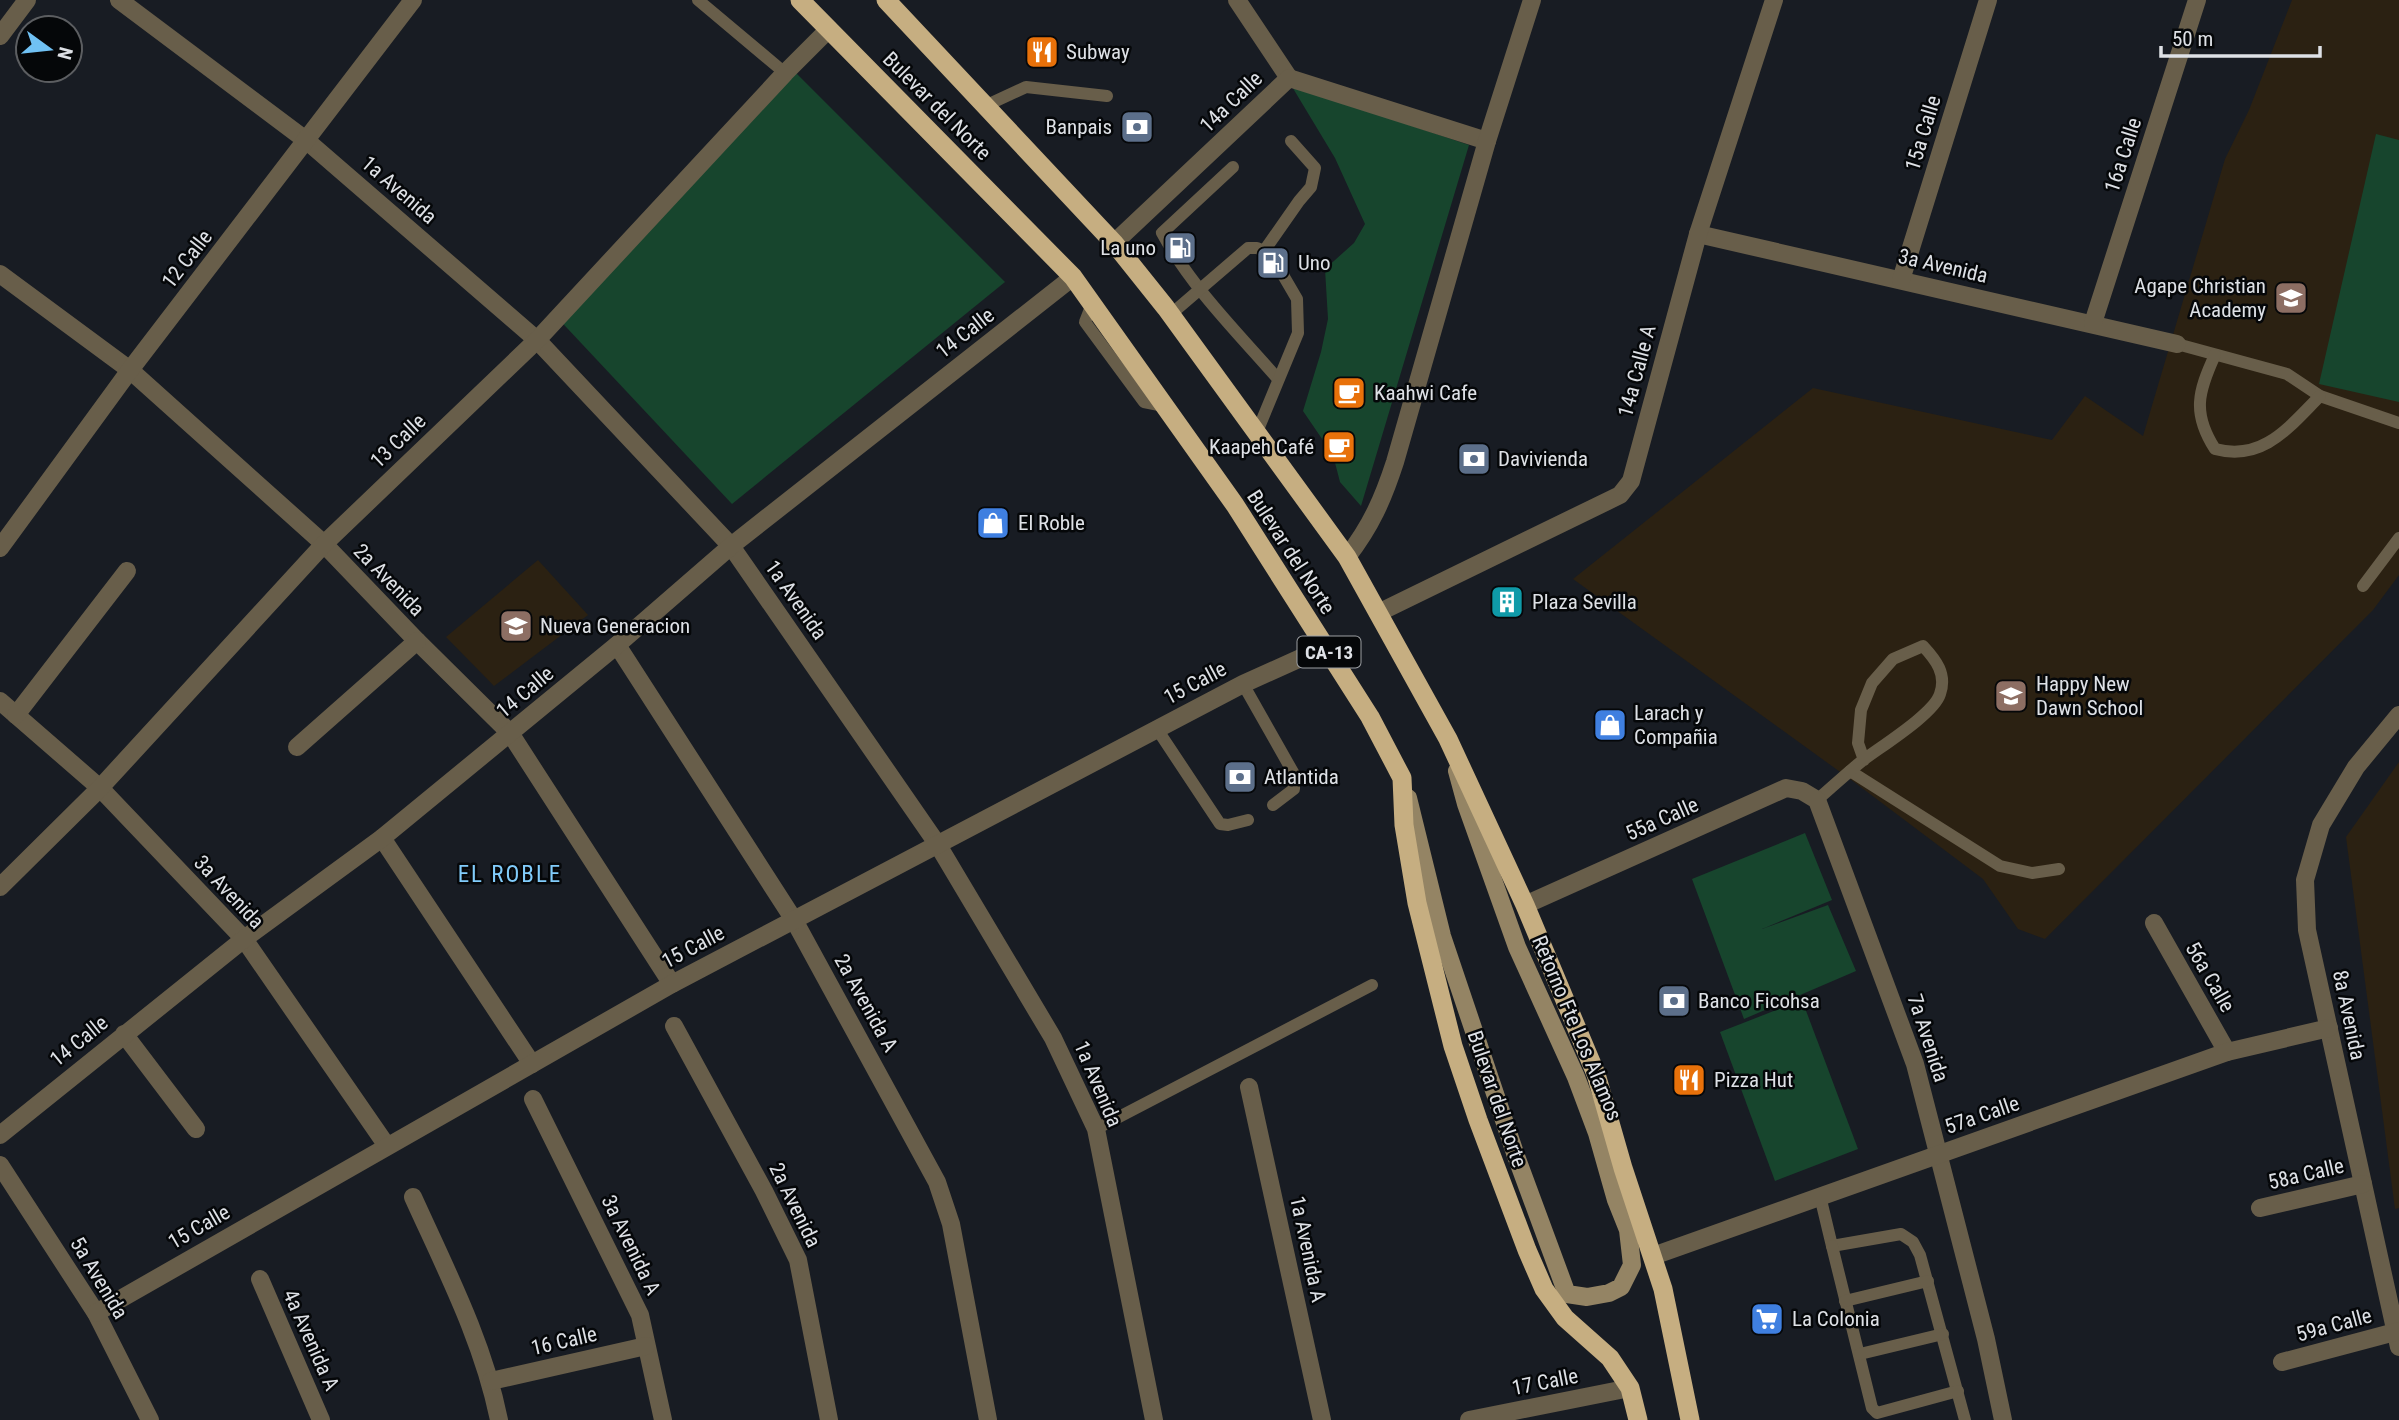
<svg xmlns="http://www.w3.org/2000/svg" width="2399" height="1420" font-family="'Roboto Condensed',sans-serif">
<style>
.education{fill:#2b2112}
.green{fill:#17452d}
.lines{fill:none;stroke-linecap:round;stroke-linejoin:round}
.service{stroke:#685e4a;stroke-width:12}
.minor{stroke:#685e4a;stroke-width:18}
.secondary{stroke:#948464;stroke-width:18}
.trunk{stroke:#c6ae81;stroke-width:19}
.labels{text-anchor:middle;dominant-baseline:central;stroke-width:5;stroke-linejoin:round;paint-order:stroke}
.shield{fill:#050709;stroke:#9da0a4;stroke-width:2}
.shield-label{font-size:19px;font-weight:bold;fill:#dee1e6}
.poi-label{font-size:21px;fill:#dee1e6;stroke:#050709;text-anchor:start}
.street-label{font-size:21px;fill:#dee1e6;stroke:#050709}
.neighbourhood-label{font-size:23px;letter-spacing:2px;fill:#81ccfb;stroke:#050709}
</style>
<rect width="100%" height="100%" fill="#181c23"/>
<g class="education">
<path d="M2292 0H2399V575L2373 610 2045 939 2018 929 1983 879 1854 782 1573 579 1813 388 2052 440 2085 396 2143 436 2225 159 2249 110Z"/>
<path d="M538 560 588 615 494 686 446 637Z"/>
<path d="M2399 762V1208L2395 1209 2346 837Z"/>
</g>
<g class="green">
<path d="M788 65 1005 282 732 504 552 312Z"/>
<path d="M1291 85 1469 145 1361 506 1340 482 1333 455 1303 411 1321 352 1328 319 1325 269 1354 243 1365 224 1335 158Z"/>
<path d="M2376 134 2399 140V402L2319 384Z"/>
<path d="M1805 833 1832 900 1762 929 1828 905 1856 971 1744 1019 1692 879Z"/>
<path d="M1802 1000 1858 1149 1775 1181 1720 1032Z"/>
</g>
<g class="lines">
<g class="service">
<path d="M698 0 785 73"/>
<path d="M985 106 1026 87 1107 96"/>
<path d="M1233 167 1162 233C1192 288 1238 333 1278 379"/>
<path d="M1092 304 1085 322 1144 402 1164 406"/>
<path d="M1170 315 1248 248H1257L1264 251 1299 201 1311 187 1315 168 1291 141"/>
<path d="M2177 344 2287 374 2320 396 2399 423"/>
<path d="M2215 355C2198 392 2192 413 2215 449 2263 462 2289 427 2320 396"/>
<path d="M1257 432 1298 333 1297 299 1283 275"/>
<path d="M2363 586 2399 538"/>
<path d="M1243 684 1294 774V789L1273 805"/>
<path d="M1157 729 1220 824 1228 825 1248 820"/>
<path d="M1850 771 2000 866 2032 873 2059 869"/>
<path d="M1817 800C1832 787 1847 773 1862 761 1880 747 1934 714 1940 694 1947 674 1936 660 1923 646L1893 659 1872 683 1861 710 1858 743 1864 760"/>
<path d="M1096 1129 1372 985"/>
<path d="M1820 1196 1832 1246 1901 1234 1913 1242 1920 1255 1965 1420"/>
<path d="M1832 1246 1872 1408 1877 1413 1958 1391"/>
<path d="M1845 1301 1928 1281"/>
<path d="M1860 1354 1943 1334"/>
</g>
<g class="minor">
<path d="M119 0 307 141 537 340 731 546 938 845 1053 1038 1096 1129 1154 1420"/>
<path d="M1237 0 1289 78"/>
<path d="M0 36 27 0"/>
<path d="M1698 234 2177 344"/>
<path d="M1114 243 1289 78 1487 141"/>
<path d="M0 274 130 370 324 544 417 641 510 733 672 984"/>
<path d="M1901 280 1988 0"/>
<path d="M2093 323 2197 0"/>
<path d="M0 548 130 370 413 0"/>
<path d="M1347 557C1371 526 1383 499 1395 462L1487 141 1532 0"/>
<path d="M1378 613 1620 495 1631 481 1698 234 1774 0"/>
<path d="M617 645 794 920 937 1182 951 1224 988 1420"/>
<path d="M0 701 100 788 244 939 387 1146"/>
<path d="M16 715 127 571"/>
<path d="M2399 715 2356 767 2321 825 2305 880 2307 930 2399 1347"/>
<path d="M297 747 417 641"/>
<path d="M382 838 532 1064"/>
<path d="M0 887 100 788 324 544 537 340 785 73 829 29"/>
<path d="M1525 905 1786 788 1802 791 1817 800 1915 1064 1986 1339 2003 1420"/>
<path d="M2154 923 2227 1052"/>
<path d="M674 1026 764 1191 798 1260 829 1420"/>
<path d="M124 1034 196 1129"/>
<path d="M1249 1087 1322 1420"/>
<path d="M533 1099 640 1315 663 1420"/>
<path d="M0 1135 244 939 382 838 617 645 731 546 1073 277"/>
<path d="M0 1165 96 1313 150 1420"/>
<path d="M413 1197C446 1270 483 1341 499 1420"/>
<path d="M2260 1208 2363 1184"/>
<path d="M1653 1256 2227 1052 2329 1028"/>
<path d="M260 1279 321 1420"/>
<path d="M96 1313 672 984 1243 684 1325 647"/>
<path d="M2282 1362 2399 1331"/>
<path d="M491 1381 646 1346"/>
<path d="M1469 1420 1630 1388"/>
</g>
<path class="secondary" d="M1408 798 1442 936 1516 1156 1567 1294 1587 1297 1609 1293 1621 1287 1632 1265 1628 1230 1616 1200 1597 1133 1576 1077 1517 947 1466 804 1457 771"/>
<g class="trunk">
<path d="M800 0 1073 277 1235 505 1370 717 1402 778 1404 825 1417 903 1453 1046 1478 1120 1527 1250 1544 1289 1565 1318 1610 1358 1630 1388 1638 1420"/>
<path d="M886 0 1114 243 1166 308 1347 557 1448 739 1525 905 1596 1074 1623 1168 1663 1289 1690 1420"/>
</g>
</g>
<defs>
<symbol id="restaurant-square" viewBox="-11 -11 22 22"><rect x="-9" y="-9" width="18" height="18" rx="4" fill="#e8710a" stroke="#050709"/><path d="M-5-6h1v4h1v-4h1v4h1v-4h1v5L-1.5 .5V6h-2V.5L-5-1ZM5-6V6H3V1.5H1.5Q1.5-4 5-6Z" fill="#fff"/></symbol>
<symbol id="bank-square" viewBox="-11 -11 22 22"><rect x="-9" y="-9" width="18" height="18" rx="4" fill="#5c6f8a" stroke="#050709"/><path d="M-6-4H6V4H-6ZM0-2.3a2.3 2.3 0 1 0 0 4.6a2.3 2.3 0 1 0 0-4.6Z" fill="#fff"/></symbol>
<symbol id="fuel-square" viewBox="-11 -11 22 22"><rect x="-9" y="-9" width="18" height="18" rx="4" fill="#5c6f8a" stroke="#050709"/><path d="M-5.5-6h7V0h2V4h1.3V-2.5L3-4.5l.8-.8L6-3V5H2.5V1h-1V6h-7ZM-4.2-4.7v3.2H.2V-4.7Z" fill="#fff"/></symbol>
<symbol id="school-square" viewBox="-11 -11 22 22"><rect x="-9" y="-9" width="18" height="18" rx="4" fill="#8d6e63" stroke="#050709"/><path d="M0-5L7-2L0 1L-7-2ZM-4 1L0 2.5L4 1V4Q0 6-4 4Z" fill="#fff"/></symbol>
<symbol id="cafe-square" viewBox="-11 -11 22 22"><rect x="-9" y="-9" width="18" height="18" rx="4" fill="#e8710a" stroke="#050709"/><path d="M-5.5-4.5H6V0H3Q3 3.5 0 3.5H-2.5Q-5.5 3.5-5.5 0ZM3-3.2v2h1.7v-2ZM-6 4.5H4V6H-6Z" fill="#fff"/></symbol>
<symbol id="shop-square" viewBox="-11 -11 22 22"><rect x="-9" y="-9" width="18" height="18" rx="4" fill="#3f7fe0" stroke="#050709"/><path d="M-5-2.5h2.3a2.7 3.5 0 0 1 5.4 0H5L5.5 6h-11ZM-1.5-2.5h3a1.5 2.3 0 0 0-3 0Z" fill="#fff"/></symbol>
<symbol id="building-square" viewBox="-11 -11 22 22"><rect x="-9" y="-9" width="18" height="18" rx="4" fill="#0f9aa8" stroke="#050709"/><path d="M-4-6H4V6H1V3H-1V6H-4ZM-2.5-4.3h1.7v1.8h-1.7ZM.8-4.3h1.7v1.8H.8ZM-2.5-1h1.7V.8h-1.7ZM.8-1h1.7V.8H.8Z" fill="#fff"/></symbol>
<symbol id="supermarket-square" viewBox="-11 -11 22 22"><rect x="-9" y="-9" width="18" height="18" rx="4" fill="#3f7fe0" stroke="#050709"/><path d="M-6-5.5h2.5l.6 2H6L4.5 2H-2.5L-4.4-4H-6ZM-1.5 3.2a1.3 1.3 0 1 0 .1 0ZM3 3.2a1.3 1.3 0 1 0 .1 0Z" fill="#fff"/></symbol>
</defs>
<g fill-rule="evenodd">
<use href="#restaurant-square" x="1023" y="33" width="38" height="38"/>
<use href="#bank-square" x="1118" y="108" width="38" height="38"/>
<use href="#fuel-square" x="1161" y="229" width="38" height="38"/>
<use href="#fuel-square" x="1254" y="244" width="38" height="38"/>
<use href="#school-square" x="2272" y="279" width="38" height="38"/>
<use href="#cafe-square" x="1330" y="374" width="38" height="38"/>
<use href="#cafe-square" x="1320" y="428" width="38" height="38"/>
<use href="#bank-square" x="1455" y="440" width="38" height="38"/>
<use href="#shop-square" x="974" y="504" width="38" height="38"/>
<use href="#building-square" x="1488" y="583" width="38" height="38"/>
<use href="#school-square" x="497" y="607" width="38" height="38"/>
<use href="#school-square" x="1992" y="677" width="38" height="38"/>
<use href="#shop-square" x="1591" y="706" width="38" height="38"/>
<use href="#bank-square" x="1221" y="758" width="38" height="38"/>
<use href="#bank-square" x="1655" y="982" width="38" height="38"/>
<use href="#restaurant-square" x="1670" y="1061" width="38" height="38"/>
<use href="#supermarket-square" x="1748" y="1300" width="38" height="38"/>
</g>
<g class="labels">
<rect class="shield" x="1297.5" y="636.5" width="63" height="31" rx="5"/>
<g class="shield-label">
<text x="1329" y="652">CA-13</text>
</g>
<g class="poi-label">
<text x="1066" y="52">Subway</text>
<text x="1112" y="127" text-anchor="end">Banpais</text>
<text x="1156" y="248" text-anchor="end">La uno</text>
<text x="1298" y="263">Uno</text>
<text x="2266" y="286" text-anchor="end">Agape Christian<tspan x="2266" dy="24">Academy</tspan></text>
<text x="1374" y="393">Kaahwi Cafe</text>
<text x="1314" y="447" text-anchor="end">Kaapeh Café</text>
<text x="1498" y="459">Davivienda</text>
<text x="1018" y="523">El Roble</text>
<text x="1532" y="602">Plaza Sevilla</text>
<text x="540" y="626">Nueva Generacion</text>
<text x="2036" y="684">Happy New<tspan x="2036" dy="24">Dawn School</tspan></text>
<text x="1634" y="713">Larach y<tspan x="1634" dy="24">Compañia</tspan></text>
<text x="1264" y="777">Atlantida</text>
<text x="1698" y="1001">Banco Ficohsa</text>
<text x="1714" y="1080">Pizza Hut</text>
<text x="1792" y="1319">La Colonia</text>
</g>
<g class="street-label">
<text transform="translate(1231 102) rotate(-44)">14a Calle</text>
<text transform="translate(937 106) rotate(45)">Bulevar del Norte</text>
<text transform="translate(1923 133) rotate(-73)">15a Calle</text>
<text transform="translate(2123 155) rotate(-72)">16a Calle</text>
<text transform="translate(399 190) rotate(41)">1a Avenida</text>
<text transform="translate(187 259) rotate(-52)">12 Calle</text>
<text transform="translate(1943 266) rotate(13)">3a Avenida</text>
<text transform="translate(965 333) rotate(-38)">14 Calle</text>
<text transform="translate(1637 371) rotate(-75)">14a Calle A</text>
<text transform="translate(398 441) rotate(-44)">13 Calle</text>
<text transform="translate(1291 552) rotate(57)">Bulevar del Norte</text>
<text transform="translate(389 580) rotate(46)">2a Avenida</text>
<text transform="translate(796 600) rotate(55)">1a Avenida</text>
<text transform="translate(1195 683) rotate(-28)">15 Calle</text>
<text transform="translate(525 692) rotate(-40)">14 Calle</text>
<text transform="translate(1662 819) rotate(-24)">55a Calle</text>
<text transform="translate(229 892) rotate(47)">3a Avenida</text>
<text transform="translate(693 947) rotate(-28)">15 Calle</text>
<text transform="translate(2210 977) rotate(60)">56a Calle</text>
<text transform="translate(866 1003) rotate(61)">2a Avenida A</text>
<text transform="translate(2349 1015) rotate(78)">8a Avenida</text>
<text transform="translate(1577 1028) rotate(67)">Retorno Fte Los Alamos</text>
<text transform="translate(1928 1038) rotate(72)">7a Avenida</text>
<text transform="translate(79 1041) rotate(-39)">14 Calle</text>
<text transform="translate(1098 1084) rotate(67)">1a Avenida</text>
<text transform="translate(1497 1099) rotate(71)">Bulevar del Norte</text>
<text transform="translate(1982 1115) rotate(-19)">57a Calle</text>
<text transform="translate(2306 1174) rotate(-13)">58a Calle</text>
<text transform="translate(795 1205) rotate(64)">2a Avenida</text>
<text transform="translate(199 1227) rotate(-30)">15 Calle</text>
<text transform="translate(631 1245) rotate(64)">3a Avenida A</text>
<text transform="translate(1308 1249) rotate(78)">1a Avenida A</text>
<text transform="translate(99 1278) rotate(59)">5a Avenida</text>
<text transform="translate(2334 1325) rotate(-15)">59a Calle</text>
<text transform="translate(311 1340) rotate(66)">4a Avenida A</text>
<text transform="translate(564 1341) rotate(-13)">16 Calle</text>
<text transform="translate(1545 1382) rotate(-11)">17 Calle</text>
</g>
<g class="neighbourhood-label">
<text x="510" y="874">EL ROBLE</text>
</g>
</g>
<g transform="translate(49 49) rotate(105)"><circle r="33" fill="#050709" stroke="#5c5e61" stroke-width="2"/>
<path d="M0-5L12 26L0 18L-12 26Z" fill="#70c1f4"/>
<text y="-10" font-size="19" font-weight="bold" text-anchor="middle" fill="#dee1e6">N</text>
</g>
<path d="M2161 46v10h159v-10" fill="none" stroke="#dee1e6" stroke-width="3.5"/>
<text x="2172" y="46" font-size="21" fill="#dee1e6" stroke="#050709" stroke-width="5" paint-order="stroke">50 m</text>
</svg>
